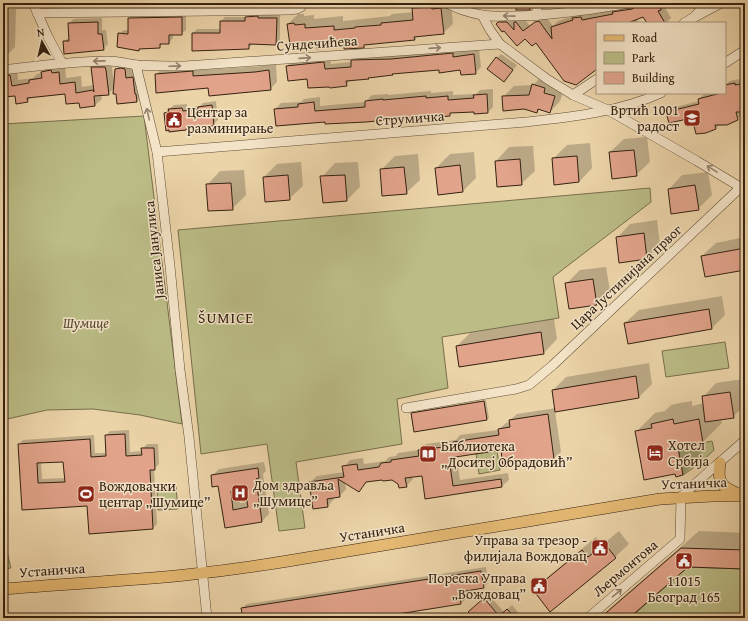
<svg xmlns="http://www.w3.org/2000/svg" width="748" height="621" font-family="'Gentium Book Plus',serif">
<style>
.green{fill:#bbbc86;stroke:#786e4b}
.shadow{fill:#0003;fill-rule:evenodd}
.building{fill:#e1a38a;stroke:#342110;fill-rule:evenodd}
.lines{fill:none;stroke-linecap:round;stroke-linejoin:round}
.minor-casing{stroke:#624e36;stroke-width:10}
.major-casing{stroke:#342110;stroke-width:12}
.minor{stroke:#f3e3c7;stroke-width:9}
.major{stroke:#e6ba74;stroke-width:11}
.oneway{stroke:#94826c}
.labels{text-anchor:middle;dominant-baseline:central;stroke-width:3;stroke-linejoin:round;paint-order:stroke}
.street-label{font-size:14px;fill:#342110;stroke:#f3e3c7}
.poi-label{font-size:14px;fill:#342110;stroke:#f3e3c7;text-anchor:start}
.park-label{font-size:14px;font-style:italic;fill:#56482e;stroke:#f3e3c7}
.neighbourhood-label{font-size:15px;letter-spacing:1px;fill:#342110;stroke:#f3e3c7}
</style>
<rect width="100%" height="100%" fill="#ecd4a9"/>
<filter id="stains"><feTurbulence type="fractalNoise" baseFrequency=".005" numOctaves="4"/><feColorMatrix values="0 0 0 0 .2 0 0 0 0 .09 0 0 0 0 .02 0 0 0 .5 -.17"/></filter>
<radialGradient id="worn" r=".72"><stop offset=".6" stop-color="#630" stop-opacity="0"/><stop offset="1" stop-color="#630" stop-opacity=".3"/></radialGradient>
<g class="green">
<path d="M144 116 182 424 140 415 93 409 47 410 3 420V124Z"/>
<path d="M650 188 651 202 553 277 559 318 442 337 448 388 397 399 402 444 296 462 305 528 279 531 267 444 201 454 178 230Z"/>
<path d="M725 342 729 368 666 377 662 351Z"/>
<path d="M712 441 714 450 699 464 683 475 678 448Z"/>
<path d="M497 451 500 470 479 474 476 454Z"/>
<path d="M176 487 178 509 158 510 157 488Z"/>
<path d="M3 536 11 568 3 569Z"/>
<path d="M688 567 745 569V618H630Z"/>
</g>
<g class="shadow">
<path d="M41 3H93L91 5 42 6Z"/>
<path d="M108 3H117L115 5H108Z"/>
<path d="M363 3H394L392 5 368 6 362 5Z"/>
<path d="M418 3H451L453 24 443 33 418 35 415 39 366 43 363 47 345 45 317 41 288 24 298 14H304V16L314 15V19L343 16V21L390 16 392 14 413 12V8Z"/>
<path d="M467 3H495L492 6Z"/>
<path d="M517 3H535L529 9Z"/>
<path d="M567 3H584L568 5Z"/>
<path d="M637 3H667L664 6 671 18 666 23H648L643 16 637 19 639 23H597V68L526 38 497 24 503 18 513 17 517 21 522 16 530 26 542 16H545L553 26 558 21 575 16 579 12 587 11 588 14 617 9 619 6Z"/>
<path d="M3 9H16L15 47 8 54H3Z"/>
<path d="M186 13V30L181 34H173V38L169 43H163L159 47 141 48 139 50 119 34 124 30H129V18L134 14Z"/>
<path d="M251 13 280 14V39L276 44H253L248 48 193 33 197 29H221V21L225 17H246Z"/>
<path d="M102 18V30H106L108 44 103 49 64 41 70 37 69 23 74 19Z"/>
<path d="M479 49 481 67 475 73 461 69H440L394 73 392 74 352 79 346 85 308 78 287 66 293 60 330 57 331 64 352 62 358 55Z"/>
<path d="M501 54 517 65 508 76 497 58Z"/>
<path d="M131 59 135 60 136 69 142 68 144 85H146V92L137 101 115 87 108 94 101 95 102 99 95 105 81 107 80 101 66 93 32 97 27 101 15 94 3 96V71L17 69 18 80 33 78 37 74 42 73V72L49 65 65 66 66 78 81 76 82 87 94 85 92 68 98 61H111L114 83 116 69 126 60Z"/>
<path d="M276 64 277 82 270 89 209 87 156 75 162 68 199 65V70L262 66Z"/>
<path d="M544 74 555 78 554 82 565 86 560 101 550 112 540 109 537 112 503 97 514 86 533 85Z"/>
<path d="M739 79 740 81 744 80 745 84V111H741L742 115 737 119 721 124 716 128 693 116 667 113 672 108 699 101V99L703 95 710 93H725V85L730 81Z"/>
<path d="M493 89V107L488 112 475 111 452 112 449 115 325 121 275 109 281 103 301 102 304 99 320 97V106L366 102V101L372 95 388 94V95L431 91V93L453 91V95L476 94 480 90Z"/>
<path d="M216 101 218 120 210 127 201 128V126L188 128 186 129 165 113 174 105 187 104V107L200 106 203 103Z"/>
<path d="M647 137 650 162 636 175 610 152 624 139Z"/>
<path d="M590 143 592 168 579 182 553 159 567 145Z"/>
<path d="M533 146 535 171 521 184 498 186 496 161 509 147Z"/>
<path d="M474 152 476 178 463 191 436 168 450 154Z"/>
<path d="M418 154 420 180 406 193 381 170 395 156Z"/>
<path d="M301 162 303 186 289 199 264 177 277 164Z"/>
<path d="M358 162 360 187 347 200 322 177 335 163Z"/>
<path d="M244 170 246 195 232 209 207 185 220 171Z"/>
<path d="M708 172 712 195 698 209 669 189 682 175Z"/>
<path d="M657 220 660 245 647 258 617 238 630 224Z"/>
<path d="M745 237V269L702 256 716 243Z"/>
<path d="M606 267 610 291 596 304 566 284 580 270Z"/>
<path d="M722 296 725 315 712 328 629 343 625 323 639 310Z"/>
<path d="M554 319 557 339 544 353 457 346 470 333Z"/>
<path d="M649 363 652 384 639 397 555 411 561 452 554 458 504 465 502 449 456 456 460 480 508 473 509 480 502 486 426 498 423 475 412 476 413 479 406 486 399 484 392 479 368 481 359 490 345 482 346 489 340 496 334 497V499L328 506 310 482 317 476 344 472V467L350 460 363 458 364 464 385 461 389 457 396 456 398 453 420 450 426 444 456 440 460 435 498 430 506 423 511 422 510 420 517 414 556 408 553 390 566 377Z"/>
<path d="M743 379 745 392V405L733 417 721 419 722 423 703 442 699 443 702 456 683 475 636 432 655 413 665 411 671 405 680 403 692 401V406L704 403 703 397 716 383Z"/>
<path d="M486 400 489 418 487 419 412 414 414 412Z"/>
<path d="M129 430 130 452 142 451V449L147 444H158L159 464 154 469 157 524 153 528 90 533 88 505 23 509 19 444 23 440 94 435 95 453H107L106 436 110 431ZM64 461 65 478 42 479 41 462Z"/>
<path d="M264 462 266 471 263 474 269 514 262 521 225 526 219 485 212 476 219 469ZM246 487 248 502 240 503 238 489Z"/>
<path d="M619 531 629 544 615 557 550 610 534 591 548 577 596 537 602 545Z"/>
<path d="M699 531 745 533V568L687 566 627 618H599Z"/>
<path d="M486 567 488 583 483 587 464 590 466 599 461 603 366 618H244L242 608 247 604Z"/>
<path d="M489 595 504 612 512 605 523 618H474V608Z"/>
</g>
<g class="building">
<rect x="132" y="3" width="25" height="3"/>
<rect x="516" y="3" width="14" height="7"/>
<path d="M651 3H660L661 10 658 11 665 23H647L643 17 628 23H597V69L576 85 564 81 536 43 532 46 525 39 517 46 504 31 502 32 496 24 498 22H507L514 30V22H516L523 31 535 22 539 21 552 39 551 27 573 20 572 18 581 17 582 20 613 14 612 12 632 9 636 6Z"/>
<path d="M431 7 432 9 441 8 444 34 414 37 415 40 364 45V48L344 49V46L317 49 316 42 290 45 287 24 294 23 295 25 305 24V28L334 26V30L355 28V27L381 25V23L413 20 412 8Z"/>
<path d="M258 16V18H277L276 45 249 44V49L192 51V33H220V21H245V17Z"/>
<path d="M182 17V35H169V44H160V48L139 49V51L117 47 118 33 128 34V18Z"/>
<path d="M98 22V34H102L104 50 64 54 63 41H69L68 23Z"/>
<path d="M453 53V57L474 54 476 74 461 75 460 70 439 73V70L392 74 393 75 368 78 369 79 346 81 347 86 330 88 329 87 308 88 307 79 288 81 286 66 324 62 325 69 351 67V60L391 59Z"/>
<path d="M496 57 513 70 504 82 487 69Z"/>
<path d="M91 67H105L106 70 109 95 94 96 95 106 80 108 79 103 66 104 65 94 27 98 28 102 16 104 15 96 3 97V76L10 75 12 86 29 83V80L42 78 41 72 51 70 52 73 59 72 60 84 75 82 76 93 93 90 94 92Z"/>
<path d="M121 68 125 69 126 78 133 77 135 94H136L137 102 117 104 116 94H113L115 69Z"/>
<path d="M269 70 271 90 209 96 208 88 156 93 155 74 193 71V76L255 72Z"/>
<path d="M735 83V85L740 84 741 88H743L744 93 745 94V112H736L738 120 727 125H715L716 129 706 133 696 134 692 118 669 123 666 112 699 104 698 99 721 93H725V85Z"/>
<path d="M532 84 545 88 544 93 555 96 550 113 538 109 537 113 524 109 503 111 502 96 529 95Z"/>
<path d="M487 94 488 113 474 114V112L450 113V116L411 119 410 118 366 122 325 124V122L276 126 274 109 298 107V104L314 102 315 111 365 107V101L383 99V100L426 96V98L448 96V100L474 98 473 95Z"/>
<path d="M212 105 214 126H210V128L200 129V127L186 129V130L177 131 169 132V130L166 131 164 113 169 112 168 109 182 108 183 111 198 109V107Z"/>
<path d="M634 150 637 176 612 179 609 152Z"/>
<path d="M577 156 579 182 554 185 552 158Z"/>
<path d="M520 159 522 185 497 187 495 161Z"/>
<path d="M460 165 463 192 438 195 435 168Z"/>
<path d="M404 167 407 194 382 196 380 169Z"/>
<path d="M288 175 290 200 265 202 263 177Z"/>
<path d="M345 175 347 201 323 203 320 176Z"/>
<path d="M231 183 233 210 208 211 206 184Z"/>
<path d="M695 185 699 210 671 214 668 189Z"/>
<path d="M644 233 647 259 619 263 616 237Z"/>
<path d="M745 248V270L705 277 701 256Z"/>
<path d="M593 279 597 305 569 309 565 283Z"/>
<path d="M709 309 712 329 628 344 624 323Z"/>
<path d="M541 332 544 354 459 367 456 346Z"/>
<path d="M636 376 639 398 555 412 552 390Z"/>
<path d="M730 392 734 418 705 422 702 396Z"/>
<path d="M484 401 487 420 414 432 411 413Z"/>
<path d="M548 414 554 459 503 467 501 450 449 458 453 486 501 479 502 487 425 499 422 476 405 478 407 487 399 488 398 484 392 480 383 481 382 480 366 482 359 492 338 479 340 497 327 499 328 507 313 509 309 482 344 477 342 466 357 464 358 470 379 467 381 463 391 462V460L419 456 418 450 453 446V442L499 435 498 429 510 427 509 420Z"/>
<path d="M673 419 674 424 699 419 703 443 678 448 683 475 676 477 675 474 644 480 635 431 652 428 651 424Z"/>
<path d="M125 434 126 456 142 455 141 448H154L155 470H150L153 529 89 534 87 506 22 510 18 444 90 439 91 457 106 456 105 435ZM63 462 65 482 38 483 37 463Z"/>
<path d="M258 468 259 478 256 479 262 522 225 528 218 486 212 487 211 475ZM245 489 248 507 233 510 231 491Z"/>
<path d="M605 544 616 558 550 612 533 590 582 550 588 557Z"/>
<path d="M681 548 745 550V569L688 567 629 618H600Z"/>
<path d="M481 571 484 588 460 592 461 604 373 618H243L241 608Z"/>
<path d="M484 598 499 616 507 609 515 618H473L468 612Z"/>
</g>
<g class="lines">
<defs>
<g id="minor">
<path d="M33 3 48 37 62 63"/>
<path d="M447 3C457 9 471 13 482 15 492 17 503 16 512 16 552 16 592 9 631 3"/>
<path d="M37 13 289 10 297 9 301 7 302 3"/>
<path d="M482 15 490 30 500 44 547 79 573 95 608 110 697 161 745 190"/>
<path d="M536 16 538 3"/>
<path d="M693 18 721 3"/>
<path d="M684 23C693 18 700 14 702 3"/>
<path d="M725 63 745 50"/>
<path d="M136 65 157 152 170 266 180 370 189 437 207 618"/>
<path d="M3 70C38 66 72 61 108 61 118 61 128 64 138 65 154 66 169 66 185 66L500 44"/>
<path d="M573 95 597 79"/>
<path d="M157 152 526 122C572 117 619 112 661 93"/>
<path d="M406 408 516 389 529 385 553 365 741 187"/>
<path d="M588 618 680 539 681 497C702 477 724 459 745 440"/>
</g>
<g id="major">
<path d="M720 463C717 482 721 487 739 494"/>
<path d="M3 589C64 584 125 581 185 575 222 571 258 566 294 560L660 499 712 496H745"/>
</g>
</defs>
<use href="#minor" class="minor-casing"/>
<use href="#major" class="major-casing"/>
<use href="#minor" class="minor"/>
<use href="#major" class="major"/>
</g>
<defs><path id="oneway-shaft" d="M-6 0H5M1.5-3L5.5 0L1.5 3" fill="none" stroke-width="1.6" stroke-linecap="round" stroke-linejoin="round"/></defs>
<g class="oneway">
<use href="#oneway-shaft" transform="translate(509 16) rotate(-179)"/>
<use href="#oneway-shaft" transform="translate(435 48) rotate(-4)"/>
<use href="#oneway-shaft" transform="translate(305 58) rotate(-4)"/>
<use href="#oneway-shaft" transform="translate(99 61) rotate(179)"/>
<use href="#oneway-shaft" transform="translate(175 66) rotate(-2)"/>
<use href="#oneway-shaft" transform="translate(148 114) rotate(-103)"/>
<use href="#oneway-shaft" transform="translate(712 169) rotate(-149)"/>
<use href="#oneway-shaft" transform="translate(617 593) rotate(-40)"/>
</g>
<defs>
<symbol id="school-square" viewBox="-11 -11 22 22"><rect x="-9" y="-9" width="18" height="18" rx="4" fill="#8f2418" stroke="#f3e3c7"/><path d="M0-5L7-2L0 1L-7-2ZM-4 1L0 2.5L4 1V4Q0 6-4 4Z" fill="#fff"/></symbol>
<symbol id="civic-square" viewBox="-11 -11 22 22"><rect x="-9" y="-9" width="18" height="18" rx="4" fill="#8f2418" stroke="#f3e3c7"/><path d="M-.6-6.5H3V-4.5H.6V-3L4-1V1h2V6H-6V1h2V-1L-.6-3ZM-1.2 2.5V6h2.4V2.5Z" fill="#fff"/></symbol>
<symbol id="hotel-square" viewBox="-11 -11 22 22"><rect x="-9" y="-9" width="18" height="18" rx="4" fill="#8f2418" stroke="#f3e3c7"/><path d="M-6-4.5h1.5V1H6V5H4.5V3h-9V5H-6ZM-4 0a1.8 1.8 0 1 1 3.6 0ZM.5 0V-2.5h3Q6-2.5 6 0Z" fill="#fff"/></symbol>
<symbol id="library-square" viewBox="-11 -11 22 22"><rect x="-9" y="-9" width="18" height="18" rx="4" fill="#8f2418" stroke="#f3e3c7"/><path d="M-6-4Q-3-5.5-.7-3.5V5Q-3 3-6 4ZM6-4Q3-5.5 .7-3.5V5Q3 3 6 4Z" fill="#fff"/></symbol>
<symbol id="hospital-square" viewBox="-11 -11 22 22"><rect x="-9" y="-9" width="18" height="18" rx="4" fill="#8f2418" stroke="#f3e3c7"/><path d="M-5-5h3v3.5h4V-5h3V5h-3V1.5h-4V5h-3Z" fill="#fff"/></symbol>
<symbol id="stadium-square" viewBox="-11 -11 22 22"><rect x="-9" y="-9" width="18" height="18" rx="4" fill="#8f2418" stroke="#f3e3c7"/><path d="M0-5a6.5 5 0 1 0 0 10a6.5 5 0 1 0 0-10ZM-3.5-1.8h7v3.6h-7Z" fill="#fff"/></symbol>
</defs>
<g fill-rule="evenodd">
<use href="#school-square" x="682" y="108" width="20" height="20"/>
<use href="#civic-square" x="164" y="110" width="20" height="20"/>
<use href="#hotel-square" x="645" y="443" width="20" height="20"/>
<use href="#library-square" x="418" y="444" width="20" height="20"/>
<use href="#hospital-square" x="230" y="483" width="20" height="20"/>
<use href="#stadium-square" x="76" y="484" width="20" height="20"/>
<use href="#civic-square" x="590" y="538" width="20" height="20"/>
<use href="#civic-square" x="674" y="551" width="20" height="20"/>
<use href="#civic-square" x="529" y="576" width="20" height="20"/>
</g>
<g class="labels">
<g class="street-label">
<text transform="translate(317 43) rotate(-4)">Сундечићева</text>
<text transform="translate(410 118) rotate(-4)">Струмичка</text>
<text transform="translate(154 250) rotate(-96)">Јаниса Јанулиса</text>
<text transform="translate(626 277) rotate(-43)">Цара Јустинијана првог</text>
<text transform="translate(694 483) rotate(-2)">Устаничка</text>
<text transform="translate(372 532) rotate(-9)">Устаничка</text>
<text transform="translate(625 568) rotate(-40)">Љермонтова</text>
<text transform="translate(52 570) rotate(-4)">Устаничка</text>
</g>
<g class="poi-label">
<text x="679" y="110" text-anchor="end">Вртић 1001<tspan x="679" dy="16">радост</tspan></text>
<text x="187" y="112">Центар за<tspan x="187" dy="16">разминирање</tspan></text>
<text x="668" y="445">Хотел<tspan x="668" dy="16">Србија</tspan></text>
<text x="441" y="446">Библиотека<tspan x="441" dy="16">„Доситеј Обрадовић”</tspan></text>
<text x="253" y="485">Дом здравља<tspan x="253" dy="16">„Шумице”</tspan></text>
<text x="99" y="486">Вождовачки<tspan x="99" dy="16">центар „Шумице”</tspan></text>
<text x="587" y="540" text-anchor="end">Управа за трезор -<tspan x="587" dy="16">филијала Вождовац</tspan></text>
<text x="526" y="578" text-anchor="end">Пореска Управа<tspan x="526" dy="16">„Вождовац”</tspan></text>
<text x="684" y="581" text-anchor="middle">11015<tspan x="684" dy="16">Београд 165</tspan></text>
</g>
<g class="park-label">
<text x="86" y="323">Шумице</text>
</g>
<g class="neighbourhood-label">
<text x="226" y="317">ŠUMICE</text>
</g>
</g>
<rect width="748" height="621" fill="none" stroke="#ecd4a9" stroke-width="16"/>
<rect x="4" y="4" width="740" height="613" fill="none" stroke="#342110" stroke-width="2"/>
<rect x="8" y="8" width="732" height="605" fill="none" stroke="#342110"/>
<rect x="596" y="22" width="130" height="72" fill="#f3e3c7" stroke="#a7957e"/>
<rect x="604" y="35" width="20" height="6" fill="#e6ba74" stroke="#a7957e"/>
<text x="632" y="42" font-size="12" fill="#342110">Road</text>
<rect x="604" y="52" width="20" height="12" fill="#bbbc86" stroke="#a7957e"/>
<text x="632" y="62" font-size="12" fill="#342110">Park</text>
<rect x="604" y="72" width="20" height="12" fill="#e1a38a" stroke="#a7957e"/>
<text x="632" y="82" font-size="12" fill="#342110">Building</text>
<g transform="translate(42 42) rotate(352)" stroke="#f3e3c7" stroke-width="3" paint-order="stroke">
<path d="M0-3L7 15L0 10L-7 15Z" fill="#342110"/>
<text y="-6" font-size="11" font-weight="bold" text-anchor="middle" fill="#342110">N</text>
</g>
<rect width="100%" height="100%" filter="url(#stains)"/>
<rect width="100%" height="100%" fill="url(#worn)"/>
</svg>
